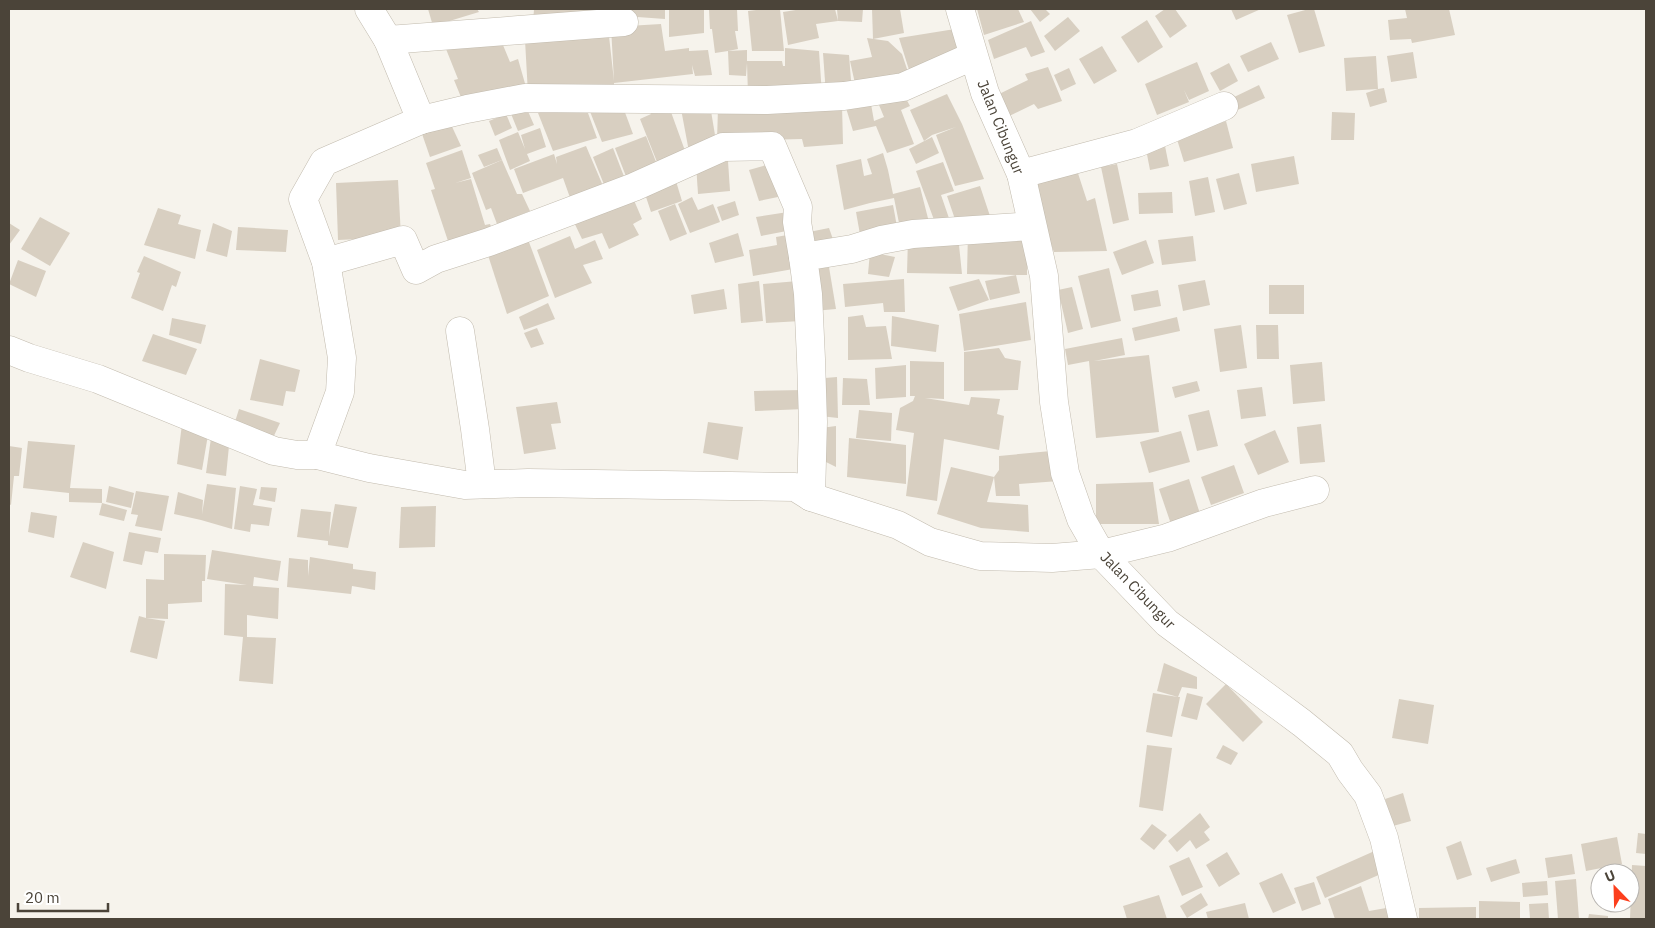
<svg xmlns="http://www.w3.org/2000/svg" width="1655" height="928" font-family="'IBM Plex Sans',sans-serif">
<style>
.building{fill:#d8cfc1}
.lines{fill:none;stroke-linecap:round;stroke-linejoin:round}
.street-casing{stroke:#c2bbae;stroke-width:29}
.street{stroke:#fff;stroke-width:28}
.labels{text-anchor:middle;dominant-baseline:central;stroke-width:5;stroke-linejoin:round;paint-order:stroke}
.street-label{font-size:15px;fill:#4b4439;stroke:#fff}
</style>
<rect width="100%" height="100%" fill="#f6f3ec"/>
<g class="building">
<path d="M428 9H477L479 12 433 26Z"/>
<path d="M534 9H605L604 21 533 23Z"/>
<path d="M610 9H665V19L610 15Z"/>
<path d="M669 9H704V33L669 37Z"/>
<path d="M709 9H737L738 31H735L738 49 728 51 747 50V61H782L783 66H785V48L819 51 822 95H748L747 63 746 76 729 75 728 51 715 53 712 29H710Z"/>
<path d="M765 9H780L784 51H752L748 11Z"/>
<path d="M802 9H835L838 21 837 9H863L862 22 838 21 816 24 819 38 788 45 783 12Z"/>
<path d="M872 9H900L904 33 873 39Z"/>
<path d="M977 9H1018L1024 22 984 35Z"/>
<path d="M1030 9H1045L1050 14 1040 22Z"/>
<path d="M1165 9H1175L1187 26 1170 38 1155 16Z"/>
<path d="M1231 9H1261L1236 20Z"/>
<path d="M1309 9H1314L1325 46 1299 53 1287 15Z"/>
<path d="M1405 9H1449L1455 35 1412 43 1411 39 1390 40 1388 20 1407 18Z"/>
<path d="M1068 17 1080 31 1055 51 1044 36Z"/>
<path d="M1147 20 1163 47 1138 63 1121 37Z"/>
<path d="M1031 21 1045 52 1031 57 1026 47 994 59 988 40Z"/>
<path d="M661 24 665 51 689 48V51L708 50 712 75 695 76 692 65 693 74 614 83V88L528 94 525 40 608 27 614 81 611 27Z"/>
<path d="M955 29 965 55 911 76 899 38Z"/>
<path d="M498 33 510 62 518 59 528 94 465 107 454 80 458 79 446 49Z"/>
<path d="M867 38 888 41 902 54 910 78 856 88 850 61 872 57Z"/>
<path d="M1271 42 1279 59 1248 72 1240 56Z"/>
<path d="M1102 46 1117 71 1094 84 1079 59Z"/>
<path d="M1413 52 1417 78 1391 82 1387 56Z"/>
<path d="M823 53 849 55 852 93 826 95Z"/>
<path d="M1376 56 1378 89 1384 88 1387 102 1370 107 1366 93 1378 89 1346 91 1344 58Z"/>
<path d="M1197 62 1209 91 1189 100 1184 90 1189 102 1157 115 1145 84Z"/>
<path d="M1229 63 1238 81 1220 91 1210 73Z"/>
<path d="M1048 67 1062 101 1038 109 1034 104 1003 119 993 97 1028 80 1025 74Z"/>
<path d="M1069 68 1076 84 1061 91 1054 75Z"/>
<path d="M1259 85 1265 98 1233 112 1228 100Z"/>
<path d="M947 94 962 124 984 179 955 186 936 135 956 127 932 135 924 141 910 110Z"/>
<path d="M904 95 910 106 901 110 914 144 887 153 876 126 853 131 846 108 871 104 874 121 884 117 879 105Z"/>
<path d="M620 99 633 134 602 142 589 109Z"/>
<path d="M523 100 534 125 518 131 507 104Z"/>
<path d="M584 102 597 138 553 151 538 113 561 103Z"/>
<path d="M648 105 671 112 688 159 659 167 640 119 651 114Z"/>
<path d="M710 105 717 147 690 157 681 109Z"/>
<path d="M842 105 843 144 804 147 802 139 717 141 718 108Z"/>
<path d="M1332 112 1355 113 1354 140H1331Z"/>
<path d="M506 114 512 128 495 136 489 121Z"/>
<path d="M448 118 461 146 430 157 421 131Z"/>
<path d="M1226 121 1233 148 1184 162 1176 136Z"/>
<path d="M540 128 546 147 527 154 530 161 510 170 499 140 518 132 525 149 521 135Z"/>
<path d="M646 136 658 167 627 179 615 148Z"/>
<path d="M932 137 939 153 916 164 909 149Z"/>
<path d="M1164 141 1169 166 1150 170 1145 144Z"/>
<path d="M586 146 606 193 573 206 563 178 523 193 514 169 554 154 557 164 556 157Z"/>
<path d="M497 148 502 160 484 167 478 155Z"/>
<path d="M613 148 625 179 607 192 593 157Z"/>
<path d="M462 150 471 178 455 183 471 179 485 225 490 224 496 237 449 244 431 190 435 189 426 163Z"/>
<path d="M883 153 888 170 893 194 920 187 931 230 901 233 894 198 870 203 844 210 836 165 861 159 864 176 872 174 867 159Z"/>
<path d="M1294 156 1299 184 1256 192 1251 164Z"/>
<path d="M502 160 517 194H522L530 211 497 224 491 208 486 210 472 173Z"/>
<path d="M728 161 730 191 698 194 696 164Z"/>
<path d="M1074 161 1087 201 1095 198 1107 251 1054 252 1040 217 1045 216 1031 182Z"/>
<path d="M943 162 954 191 941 195 951 224 937 228 916 171Z"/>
<path d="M770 164 778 197 759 201 749 170Z"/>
<path d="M1117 164 1129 220 1113 224 1101 167Z"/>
<path d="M1239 173 1247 204 1224 210 1216 179Z"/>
<path d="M1208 177 1215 212 1195 216 1189 181Z"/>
<path d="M675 178 682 201 651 212 643 188Z"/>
<path d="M398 180 401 237 338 240 336 183Z"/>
<path d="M980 186 990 216 957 225 947 196Z"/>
<path d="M630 191 642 219 633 224 639 235 609 249 602 233 582 239 571 216Z"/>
<path d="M1172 192 1173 213 1139 214 1138 193Z"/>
<path d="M692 197 698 210 713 204 720 222 690 233 678 204Z"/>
<path d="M735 201 739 215 722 221 717 207Z"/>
<path d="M675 204 687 234 670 241 658 211Z"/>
<path d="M893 205 898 232 861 240 856 212Z"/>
<path d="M158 208 181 215 178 224 201 230 195 259 144 245Z"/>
<path d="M788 212 792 230 761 236 756 217Z"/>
<path d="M40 217 70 233 50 266 21 249Z"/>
<path d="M9 223 20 230 9 245Z"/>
<path d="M213 223 232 231 227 257 206 251Z"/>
<path d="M238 227 288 230 286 252 236 250Z"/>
<path d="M829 228 835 245 807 251 804 233Z"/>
<path d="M968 232 1027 238V275H1016L1020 293 990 300 985 281 1016 275 967 274Z"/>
<path d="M738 233 744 256 715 263 709 243Z"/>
<path d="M526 234 549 296 507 314 486 249Z"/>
<path d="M793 234 799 268 753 276 749 250 777 245 776 237Z"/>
<path d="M570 236 575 249 595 240 603 259 583 265 592 283 555 298 537 250Z"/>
<path d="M1193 236 1196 261 1162 265 1158 240Z"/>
<path d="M908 238 945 244 959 245 962 274 907 273Z"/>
<path d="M1146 240 1154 263 1122 275 1113 252Z"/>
<path d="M870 252 895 257 889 277 868 274Z"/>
<path d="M144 256 181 272 176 287 172 285 163 311 131 298 140 273 137 272Z"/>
<path d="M18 260 46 271 36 297 9 284Z"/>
<path d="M829 267 836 309 814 311 813 269Z"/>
<path d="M1109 268 1121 321 1091 328 1078 276Z"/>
<path d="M904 279 905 312H884L883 303 845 307 843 284Z"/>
<path d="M979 279 989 300 958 311 949 287Z"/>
<path d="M1205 280 1210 305 1183 311 1178 285Z"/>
<path d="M759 281 763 321 741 323 738 284Z"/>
<path d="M798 281 801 321 766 323 763 284Z"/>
<rect x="1269" y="285" width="35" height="29"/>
<path d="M1072 287 1083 329 1068 333 1058 290Z"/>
<path d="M724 289 727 309 694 314 691 295Z"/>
<path d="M1158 290 1161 306 1134 311 1131 295Z"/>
<path d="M1026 302 1031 340 964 351 959 314Z"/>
<path d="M548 303 555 319 524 330 519 317Z"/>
<path d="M863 315 866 327 886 326 892 359 848 360V317Z"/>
<path d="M892 316 939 325 936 352 891 346Z"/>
<path d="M1177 317 1180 331 1135 341 1132 328Z"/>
<path d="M172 318 206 325 201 344 169 335Z"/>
<path d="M1241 325 1247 368 1220 372 1214 329Z"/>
<path d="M1256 325H1278L1279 359H1257Z"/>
<path d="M537 328 544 344 531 348 524 333Z"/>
<path d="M153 334 197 349 186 375 142 361Z"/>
<path d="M1122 338 1125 355 1094 361 1149 355 1159 432 1096 438 1089 361 1068 365 1065 349Z"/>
<path d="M999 348 1005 358 1021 361 1018 390 964 391V352Z"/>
<path d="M260 359 300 370 295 392 286 391 283 406 250 400Z"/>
<path d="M910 361 944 362V399L925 398 969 405 971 397 1000 399 997 414 1004 416 999 450 944 439 937 501 906 496 914 433 896 430 900 408 913 401 915 396H910Z"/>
<path d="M1322 362 1325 401 1293 404 1290 365Z"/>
<path d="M906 365V397L876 399 875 368Z"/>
<path d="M837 377 838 418 820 416 825 378Z"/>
<path d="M843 378 867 379 870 405H842Z"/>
<path d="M1197 381 1200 391 1175 398 1172 387Z"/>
<path d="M1262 387 1266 416 1241 419 1237 390Z"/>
<path d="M804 390 805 409 755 411 754 391Z"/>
<path d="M557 402 561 423 551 424 556 449 524 454 516 407Z"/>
<path d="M239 409 280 423 271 442 233 428Z"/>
<path d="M859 410 892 413 891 441 856 438Z"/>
<path d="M1209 410 1218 446 1197 451 1188 415Z"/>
<path d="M708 422 743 427 738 460 703 453Z"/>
<path d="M182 424 209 429 202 470 177 464Z"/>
<path d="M1321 424 1325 462 1300 464 1297 427Z"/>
<path d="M836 426V467L816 457 821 428Z"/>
<path d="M1275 430 1289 462 1258 475 1244 444Z"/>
<path d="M212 431 230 436 226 476 206 473Z"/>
<path d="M1181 431 1190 462 1149 473 1140 442Z"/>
<path d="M849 438 906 445V484L847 477Z"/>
<path d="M28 441 75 445 70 488 102 489V503L69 502V493L23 488Z"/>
<path d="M9 446 22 448 19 476H14L11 505 9 504Z"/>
<path d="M1051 451 1059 481 1019 484 1020 496H996L994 477 999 470V456Z"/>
<path d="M1234 465 1244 493 1211 505 1201 477Z"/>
<path d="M951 467 994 477 987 502 1028 505 1029 532 981 528 937 514Z"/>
<path d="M1189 479 1201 517 1172 527 1159 489Z"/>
<path d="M1153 482 1159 524H1096V484Z"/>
<path d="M207 484 236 488 232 529 201 520 174 514 178 492 203 500 202 514Z"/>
<path d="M109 486 134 493 131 508 106 502Z"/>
<path d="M240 486 257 489 253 505 272 508 269 526 251 524 250 532 234 529Z"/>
<path d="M261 487 277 488 275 502 259 499Z"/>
<path d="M136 491 169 496 162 531 135 526 138 515 131 514Z"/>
<path d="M102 503 127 510 124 521 99 515Z"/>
<path d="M335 504 357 507 348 548 328 545V541L297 537 301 509 331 512 329 537Z"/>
<path d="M436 506 435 547 399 548 401 507Z"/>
<path d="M31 512 57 516 54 538 28 532Z"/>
<path d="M129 532 161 538 158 553 145 551 142 565 123 561Z"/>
<path d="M83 542 114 552 106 589 70 577Z"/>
<path d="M212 550 281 561 278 581 254 577 253 586 279 588 278 619 247 615V637L276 638 273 684 239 681 243 637 224 635 225 584 247 585 207 579Z"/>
<path d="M164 554 206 555 205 581H202V602L168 604V619L146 618 165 621 157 659 130 652 139 616 146 618V579L164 580Z"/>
<path d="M310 557 353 564V569L376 572 375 590 352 586 351 594 287 587 289 558 308 560V576Z"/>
<path d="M1164 663 1197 677V689L1182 687 1178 697H1180L1172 737 1146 732 1153 693 1178 697 1157 691Z"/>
<path d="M1226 684 1263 722 1243 742 1206 704Z"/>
<path d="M1187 693 1203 697 1197 720 1181 716Z"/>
<path d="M1399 699 1434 705 1428 744 1392 738Z"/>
<path d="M1147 745 1172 748 1163 811 1139 807Z"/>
<path d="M1223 745 1238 753 1231 765 1216 758Z"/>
<path d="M1403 793 1411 821 1393 826 1385 799Z"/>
<path d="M1200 813 1210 827 1204 832 1210 840 1196 849 1190 840 1177 852 1168 841Z"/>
<path d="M1152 824 1167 835 1154 850 1140 839Z"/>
<path d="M1638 833 1646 834V854L1636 853Z"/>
<path d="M1617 837 1622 864 1586 871 1581 844Z"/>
<path d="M1461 841 1472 875 1457 880 1446 847Z"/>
<path d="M1379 849 1388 871 1325 898 1316 877Z"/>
<path d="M1227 852 1240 874 1219 887 1206 865Z"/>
<path d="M1572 854 1575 874 1548 878 1545 858Z"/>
<path d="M1189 857 1203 887 1182 896 1169 866Z"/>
<path d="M1516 859 1520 873 1491 882 1486 868Z"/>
<path d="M1632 865 1646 866V919H1630Z"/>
<path d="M1282 873 1296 903 1273 913 1259 883Z"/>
<path d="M1576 879 1579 919H1558L1555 881Z"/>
<path d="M1547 881 1548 895 1523 897 1522 883Z"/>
<path d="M1314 882 1321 904 1302 911 1294 888Z"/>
<path d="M1361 886 1369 911 1392 907 1395 919H1335L1328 899Z"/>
<path d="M1201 893 1208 905 1187 918 1180 906Z"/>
<path d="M1159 895 1167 919H1127L1123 906Z"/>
<path d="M1479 901 1520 902V919H1479Z"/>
<path d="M1245 903 1249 919H1208L1206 912Z"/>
<path d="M1548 903 1549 919H1530L1529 904Z"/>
<path d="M1476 907V919H1419V908Z"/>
<path d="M1589 914 1608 916V919H1588Z"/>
</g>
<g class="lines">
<defs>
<g id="street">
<path d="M369 9 388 40 421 120"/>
<path d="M960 9 985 93 1021 174 1044 276 1054 402 1065 473 1081 519 1101 554 1167 623 1302 723 1340 754 1350 771 1368 795 1384 838 1403 919"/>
<path d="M388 40 624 22"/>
<path d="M1021 174 1137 143 1224 106"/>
<path d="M326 262 403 240 416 270 436 259 489 242 634 187 723 147 772 146 798 207 797 222 803 257"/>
<path d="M460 331 475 429 482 484"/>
<path d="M9 350 29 358 98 379 274 451 297 455H317L369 468 465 485 528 483 795 487 811 497 898 525 930 542 980 556 1052 558 1101 554 1167 538 1264 503 1315 490"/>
<path d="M317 455 340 392 342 358 326 262 303 199 324 162 421 120 467 109 525 98 767 100 844 96 903 87 973 56"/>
<path d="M811 497 813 422 811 359 808 294 803 257 852 249 881 240 913 234 1032 226"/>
</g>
</defs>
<use href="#street" class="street-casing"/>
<use href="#street" class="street"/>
</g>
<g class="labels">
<g class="street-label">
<text transform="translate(1001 127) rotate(68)">Jalan Cibungur</text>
<text transform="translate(1138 590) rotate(46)">Jalan Cibungur</text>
</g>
</g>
<rect width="1655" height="928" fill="none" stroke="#4b4439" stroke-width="20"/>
<g transform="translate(1615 888) rotate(337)"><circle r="24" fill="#ffffff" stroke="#b7b4b0"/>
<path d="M0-4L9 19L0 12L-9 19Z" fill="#fc3f1d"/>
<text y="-8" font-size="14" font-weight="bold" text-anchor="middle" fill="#4b4439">U</text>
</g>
<path d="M18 903v8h90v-8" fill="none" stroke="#4b4439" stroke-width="2.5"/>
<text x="25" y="903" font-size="15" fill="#4b4439" stroke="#ffffff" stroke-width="4" paint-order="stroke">20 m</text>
</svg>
